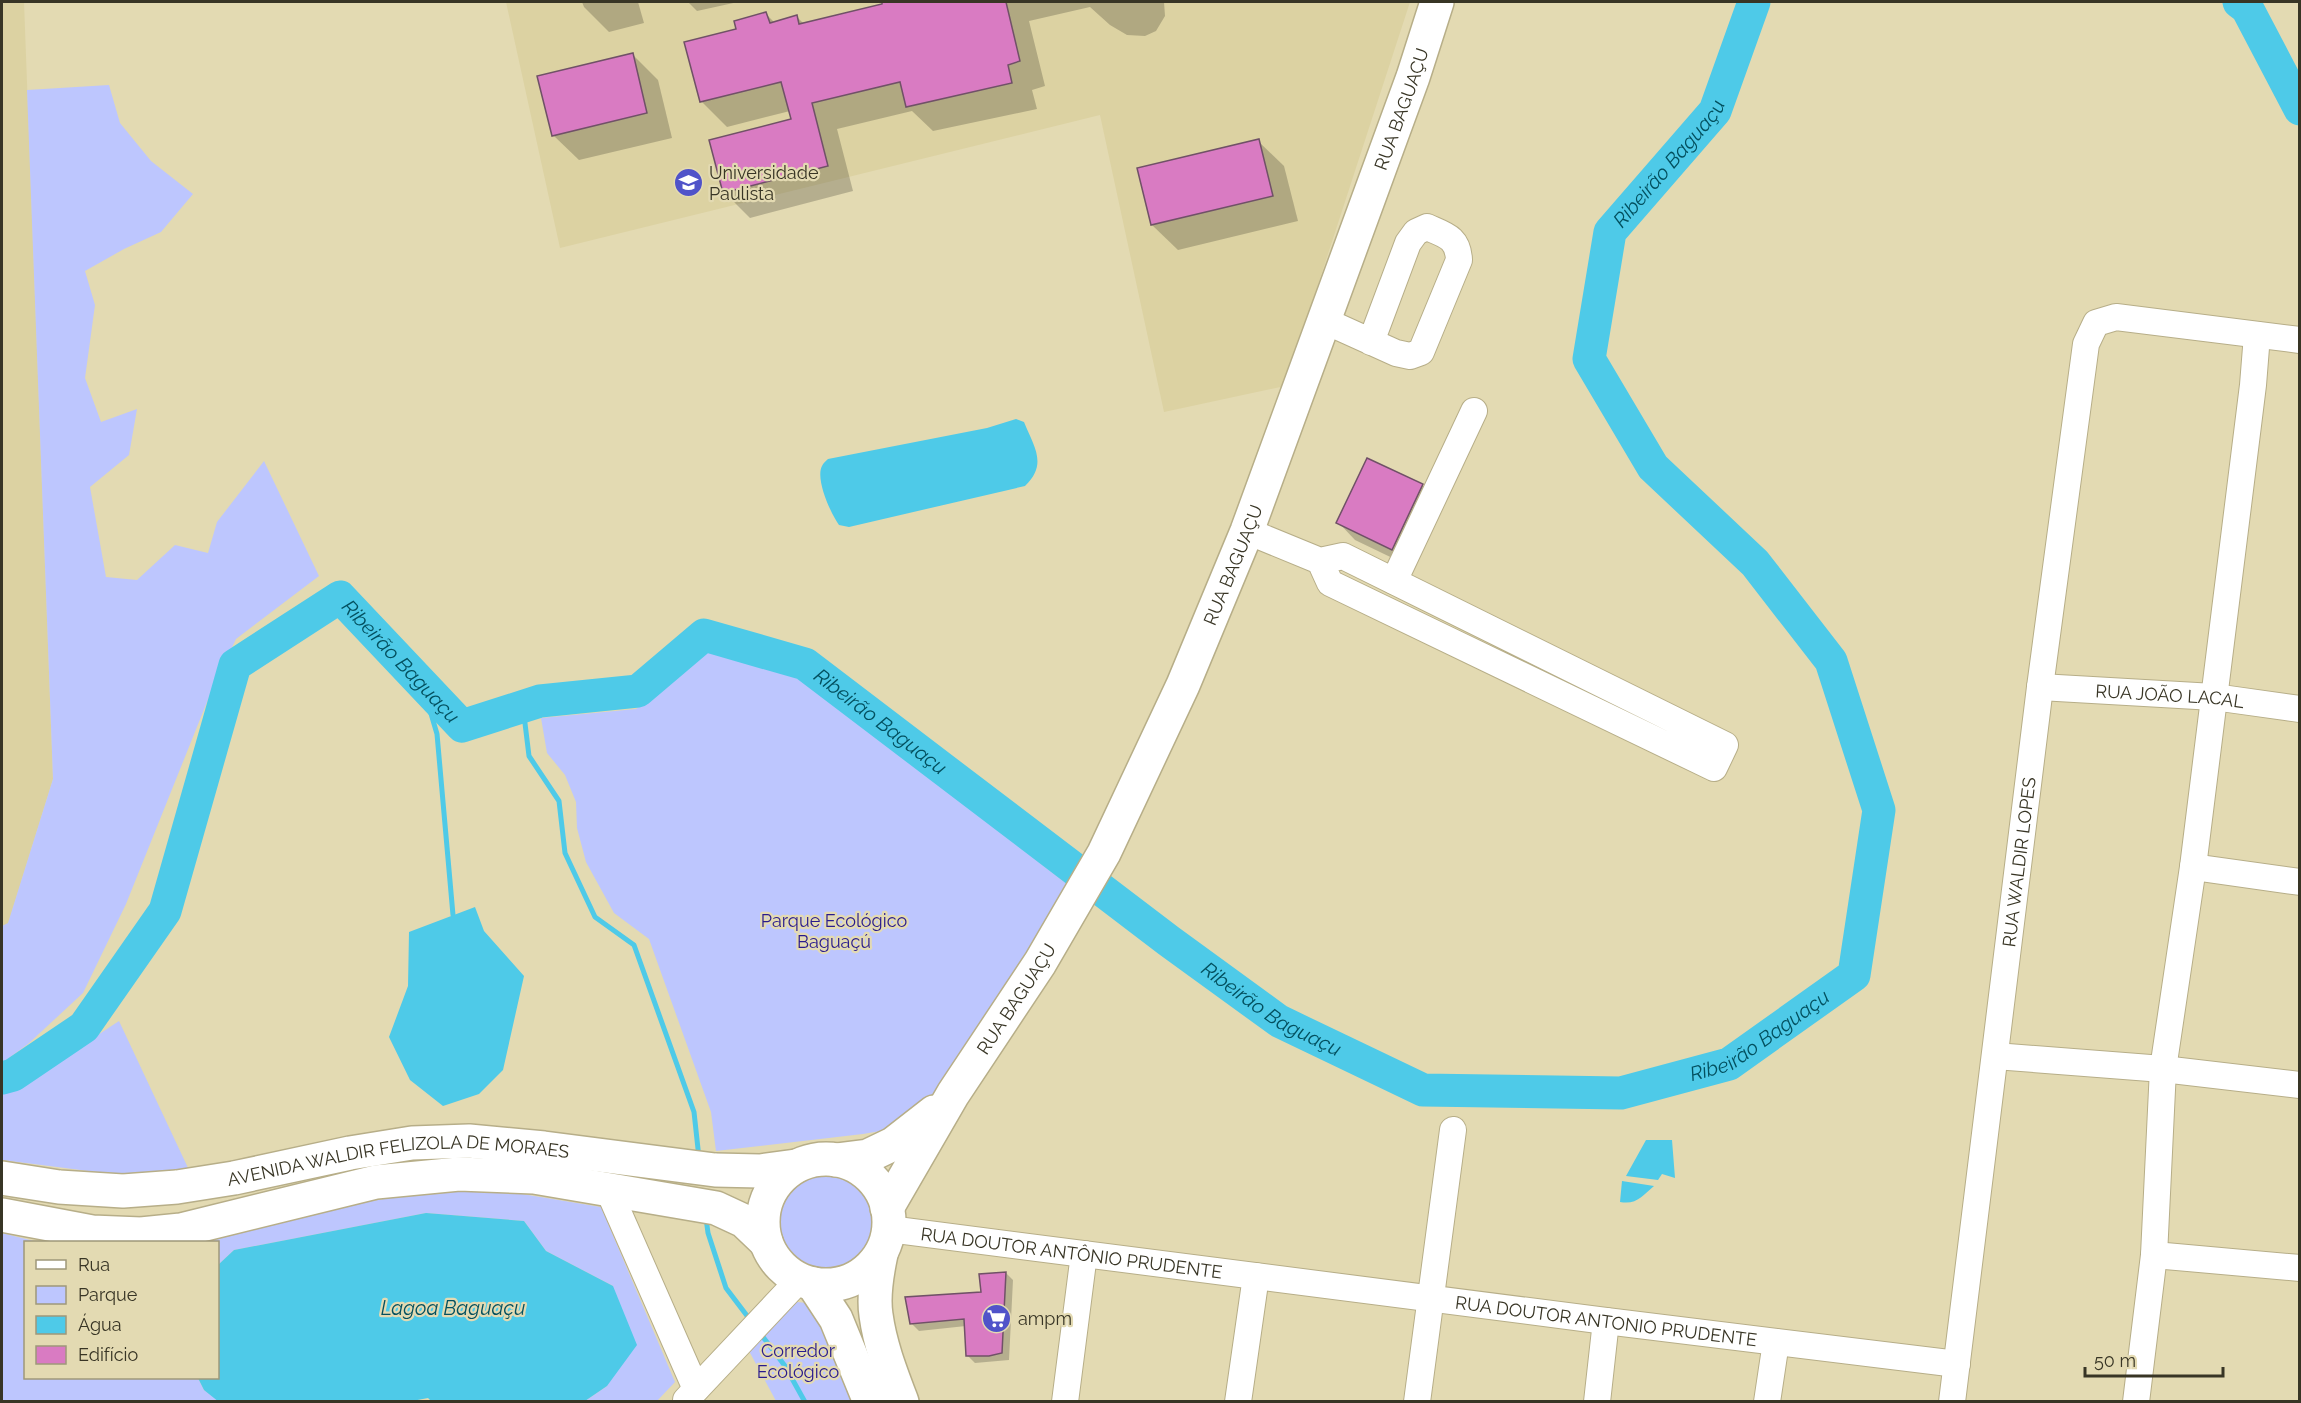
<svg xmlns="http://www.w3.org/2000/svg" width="2301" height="1403" font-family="Raleway,sans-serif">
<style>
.built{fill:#dcd2a2}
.green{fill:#bdc6fe}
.water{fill:#4ecae8}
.shadow{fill:#0003}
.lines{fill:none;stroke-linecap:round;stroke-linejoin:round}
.stream{stroke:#4ecae8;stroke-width:5}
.river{stroke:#4ecae8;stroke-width:33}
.building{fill:#d97bc2;stroke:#705167;stroke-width:1.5}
.minor-casing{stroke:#b7ae88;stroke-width:28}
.major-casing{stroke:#b7ae88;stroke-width:36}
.minor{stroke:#fff;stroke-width:26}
.major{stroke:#fff;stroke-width:33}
.labels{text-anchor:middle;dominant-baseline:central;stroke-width:4.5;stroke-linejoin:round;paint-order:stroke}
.street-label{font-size:18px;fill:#383525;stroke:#e3dab2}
.poi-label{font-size:18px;fill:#383525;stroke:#e3dab2;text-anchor:start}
.park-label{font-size:18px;fill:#291b8d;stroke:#e3dab2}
.water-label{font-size:20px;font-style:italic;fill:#03505f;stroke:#e3dab2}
</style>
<rect width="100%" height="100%" fill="#e3dab2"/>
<g class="built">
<path d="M2 2H24L53 779 8 924 2 926Z"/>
<path d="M506 2H1410L1285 386 1164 412 1100 115 560 248Z"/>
</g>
<g class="green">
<path d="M109 85 120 123 151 161 193 194 161 232 124 249 85 271 95 305 85 378 101 422 137 409 129 455 90 487 106 577 137 580 175 545 208 553 217 522 264 461 319 576 236 639 215 682 126 904 83 993 28 1044 2 1063V926L8 923 53 779 27 90Z"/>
<path d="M710 649 799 677 1067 884 952 1081 904 1127 863 1134 716 1151 711 1112 649 939 614 913 586 862 577 828 576 802 565 775 547 753 541 718 636 709Z"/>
<path d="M119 1021 189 1170 120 1175 2 1160V1090L22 1085Z"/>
<circle cx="825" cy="1223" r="50"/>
<path d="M436 1191 510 1192 601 1207 675 1382 657 1401H585L607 1386 613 1286 546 1251 524 1221 426 1213 234 1250 218 1265V1242H210C278 1215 362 1202 436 1191Z"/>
<path d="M2 1233 38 1242H26V1378H198L204 1390 219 1401H2Z"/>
<path d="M797 1302 817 1304 859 1401H776L749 1351Z"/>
</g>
<g class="water">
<path d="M1016 419 1024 422C1034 447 1048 464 1025 486L849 527 839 525C831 514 815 479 822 466 823 463 826 461 828 459L987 428Z"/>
<path d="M475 907 484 931 524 976 503 1070 479 1094 443 1106 410 1080 389 1037 408 986 409 932Z"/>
<path d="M1646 1140H1672L1675 1178 1662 1174 1658 1180 1626 1176Z"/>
<path d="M1622 1181 1654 1186C1642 1196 1637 1205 1620 1202Z"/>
<path d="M426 1213 524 1221 546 1251 613 1286 637 1345 607 1386 585 1401 432 1402 428 1398 407 1402H219L204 1390 198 1378H218V1265L234 1250Z"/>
</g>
<g class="shadow">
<path d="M582 2H638L644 23 609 32 584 7Z"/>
<path d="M688 2H738L697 11Z"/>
<path d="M883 2H1164L1165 16 1156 31 1145 36 1127 35 1110 25 1090 7 1029 21 1045 86 1032 90 1037 109 933 131 912 111 837 129 853 191 750 218 724 192 793 120 790 111 727 127 701 101 738 30 766 14 775 23 797 17 805 25 884 5Z"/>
<path d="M633 55 658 80 672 138 579 160 553 135Z"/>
<path d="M1258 141 1284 166 1298 221 1178 250 1152 225Z"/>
<path d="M1422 485 1440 502 1409 566 1355 540 1338 522Z"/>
<path d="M1006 1273 1013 1280 1009 1360 975 1363 968 1356 966 1326 919 1331 911 1323 983 1293Z"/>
</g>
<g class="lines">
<g class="stream">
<path d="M422 683 437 734 453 915"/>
<path d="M523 707 529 756 559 801 565 853 595 917 634 945 694 1112 699 1158"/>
<path d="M706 1218 708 1233 726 1288 751 1321"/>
<path d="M760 1333 785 1366 805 1402"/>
</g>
<g class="river">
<path d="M2239 2 2247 8 2300 109"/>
<path id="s1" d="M2 1078 13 1075 84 1027 165 911 235 665 340 597 462 726 540 701 638 691 704 635 805 664 1169 941 1279 1021 1423 1090 1621 1093 1729 1064 1854 975 1879 810 1831 661 1755 563 1653 467 1589 359 1610 232 1715 111 1754 2"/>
</g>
</g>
<g class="building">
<path d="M882 2H1006L1020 61 1008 65 1012 83 906 107 900 82 812 103 828 166 723 193 709 140 791 119 781 82 700 102 684 42 736 29 734 21 766 12 770 23 797 15 799 24 882 4Z"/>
<path d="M633 53 647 113 552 136 537 76Z"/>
<path d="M1259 139 1273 196 1151 225 1137 168Z"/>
<path d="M1367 458 1423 484 1392 550 1336 523Z"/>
<path d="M1006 1272 1002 1353 989 1356H966L964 1319 910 1324 905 1297 981 1292 979 1274Z"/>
</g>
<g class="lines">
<defs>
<g id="minor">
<path d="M1323 320 1396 353 1410 356 1421 352 1459 260C1458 237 1445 235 1427 227L1416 232 1408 243 1371 342"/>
<path d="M1247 531 1320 561 1343 556 1725 745 1714 768 1330 583 1320 561"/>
<path d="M1394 581 1474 411"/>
<path id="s2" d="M2040 687 2214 697 2300 709"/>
<path d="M2193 867 2300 882"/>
<path d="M1995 1056 2163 1069 2300 1085"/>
<path d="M608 1189 696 1389"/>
<path id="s3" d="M889 1229 1606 1321 1957 1364"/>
<path d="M2154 1255 2300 1268"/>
<path d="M686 1400 799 1280"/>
<path d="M1065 1402 1084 1254"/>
<path d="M1238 1402 1256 1276"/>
<path d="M1417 1402 1453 1130"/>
<path d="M1597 1402 1606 1321"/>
<path d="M1767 1402 1776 1342"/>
<path id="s4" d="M1952 1402 2040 687 2086 344 2096 323 2116 317 2300 340"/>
<path d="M2136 1402 2154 1255 2163 1069 2193 867 2253 385 2257 335"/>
</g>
<g id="major">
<circle cx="826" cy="1222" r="63"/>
<path d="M836 1160 868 1156 893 1144 934 1112"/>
<path id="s5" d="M2 1178 59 1187 123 1191 177 1187 234 1178 350 1153 412 1143 469 1141 544 1148 715 1170 760 1171 796 1166"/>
<path id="s6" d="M887 1208 953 1094 1040 963 1104 853 1183 685 1247 531 1413 77 1437 2"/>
<path d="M2 1215 92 1232 141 1234 181 1230 376 1182 459 1174 534 1177 716 1208 744 1221 766 1242"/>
<path d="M881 1254C877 1273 873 1296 876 1315 880 1345 891 1373 902 1402"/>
<path d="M813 1284 836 1319 870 1402"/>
</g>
</defs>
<use href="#minor" class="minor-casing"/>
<use href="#major" class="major-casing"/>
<use href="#minor" class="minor"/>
<use href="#major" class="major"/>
</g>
<defs>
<symbol id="university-disc" viewBox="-11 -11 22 22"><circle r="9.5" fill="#5053c9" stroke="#e3dab2"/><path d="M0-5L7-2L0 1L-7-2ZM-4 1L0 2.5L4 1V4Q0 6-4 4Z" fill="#fff"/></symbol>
<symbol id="supermarket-disc" viewBox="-11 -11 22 22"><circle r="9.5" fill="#5053c9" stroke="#e3dab2"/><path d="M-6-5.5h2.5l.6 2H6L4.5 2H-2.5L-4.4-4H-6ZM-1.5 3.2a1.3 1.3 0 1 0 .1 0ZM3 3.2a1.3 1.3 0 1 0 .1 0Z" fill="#fff"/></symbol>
</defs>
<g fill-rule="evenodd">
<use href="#university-disc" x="672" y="166" width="33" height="33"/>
<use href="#supermarket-disc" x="980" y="1302" width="33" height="33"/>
</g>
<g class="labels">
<g class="street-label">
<text stroke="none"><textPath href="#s6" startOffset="1218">RUA BAGUAÇU</textPath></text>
<text stroke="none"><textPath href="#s6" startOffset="732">RUA BAGUAÇU</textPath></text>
<text stroke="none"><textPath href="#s2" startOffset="130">RUA JOÃO LACAL</textPath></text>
<text stroke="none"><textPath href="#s4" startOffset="544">RUA WALDIR LOPES</textPath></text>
<text stroke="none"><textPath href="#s6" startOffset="246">RUA BAGUAÇU</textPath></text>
<text stroke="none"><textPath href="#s5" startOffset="400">AVENIDA WALDIR FELIZOLA DE MORAES</textPath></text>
<text stroke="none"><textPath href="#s3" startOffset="184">RUA DOUTOR ANTÔNIO PRUDENTE</textPath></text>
<text stroke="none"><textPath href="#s3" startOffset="723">RUA DOUTOR ANTONIO PRUDENTE</textPath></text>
</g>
<g class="poi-label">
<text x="709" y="172">Universidade<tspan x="709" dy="21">Paulista</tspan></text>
<text x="1018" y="1318">ampm</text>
</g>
<g class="park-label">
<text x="834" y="920">Parque Ecológico<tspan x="834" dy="21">Baguaçú</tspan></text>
<text x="798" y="1350">Corredor<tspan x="798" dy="21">Ecológico</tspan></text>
</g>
<g class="water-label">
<text stroke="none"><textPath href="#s1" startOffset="3318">Ribeirão Baguaçu</textPath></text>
<text stroke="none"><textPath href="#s1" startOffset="708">Ribeirão Baguaçu</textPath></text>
<text stroke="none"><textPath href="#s1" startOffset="1264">Ribeirão Baguaçu</textPath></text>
<text stroke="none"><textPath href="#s1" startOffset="1750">Ribeirão Baguaçu</textPath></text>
<text stroke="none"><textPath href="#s1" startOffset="2272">Ribeirão Baguaçu</textPath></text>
<text x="453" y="1308">Lagoa Baguaçu</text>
</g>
</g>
<rect width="2301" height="1403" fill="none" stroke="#383525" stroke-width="6"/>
<rect x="24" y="1241" width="195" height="138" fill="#e3dab2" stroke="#9f987a" stroke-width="1.5"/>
<rect x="36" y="1260" width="30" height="9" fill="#ffffff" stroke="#9f987a" stroke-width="1.5"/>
<text x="78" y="1271" font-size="18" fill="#383525">Rua</text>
<rect x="36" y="1286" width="30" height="18" fill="#bdc6fe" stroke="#9f987a" stroke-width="1.5"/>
<text x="78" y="1301" font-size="18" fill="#383525">Parque</text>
<rect x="36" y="1316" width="30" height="18" fill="#4ecae8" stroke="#9f987a" stroke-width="1.5"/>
<text x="78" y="1331" font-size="18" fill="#383525">Água</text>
<rect x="36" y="1346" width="30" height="18" fill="#d97bc2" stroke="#9f987a" stroke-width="1.5"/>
<text x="78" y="1361" font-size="18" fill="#383525">Edifício</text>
<path d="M2085 1367v9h138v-9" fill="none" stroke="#383525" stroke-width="3"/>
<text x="2094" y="1367" font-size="18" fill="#383525" stroke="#e3dab2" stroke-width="4.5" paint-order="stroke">50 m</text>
</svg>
